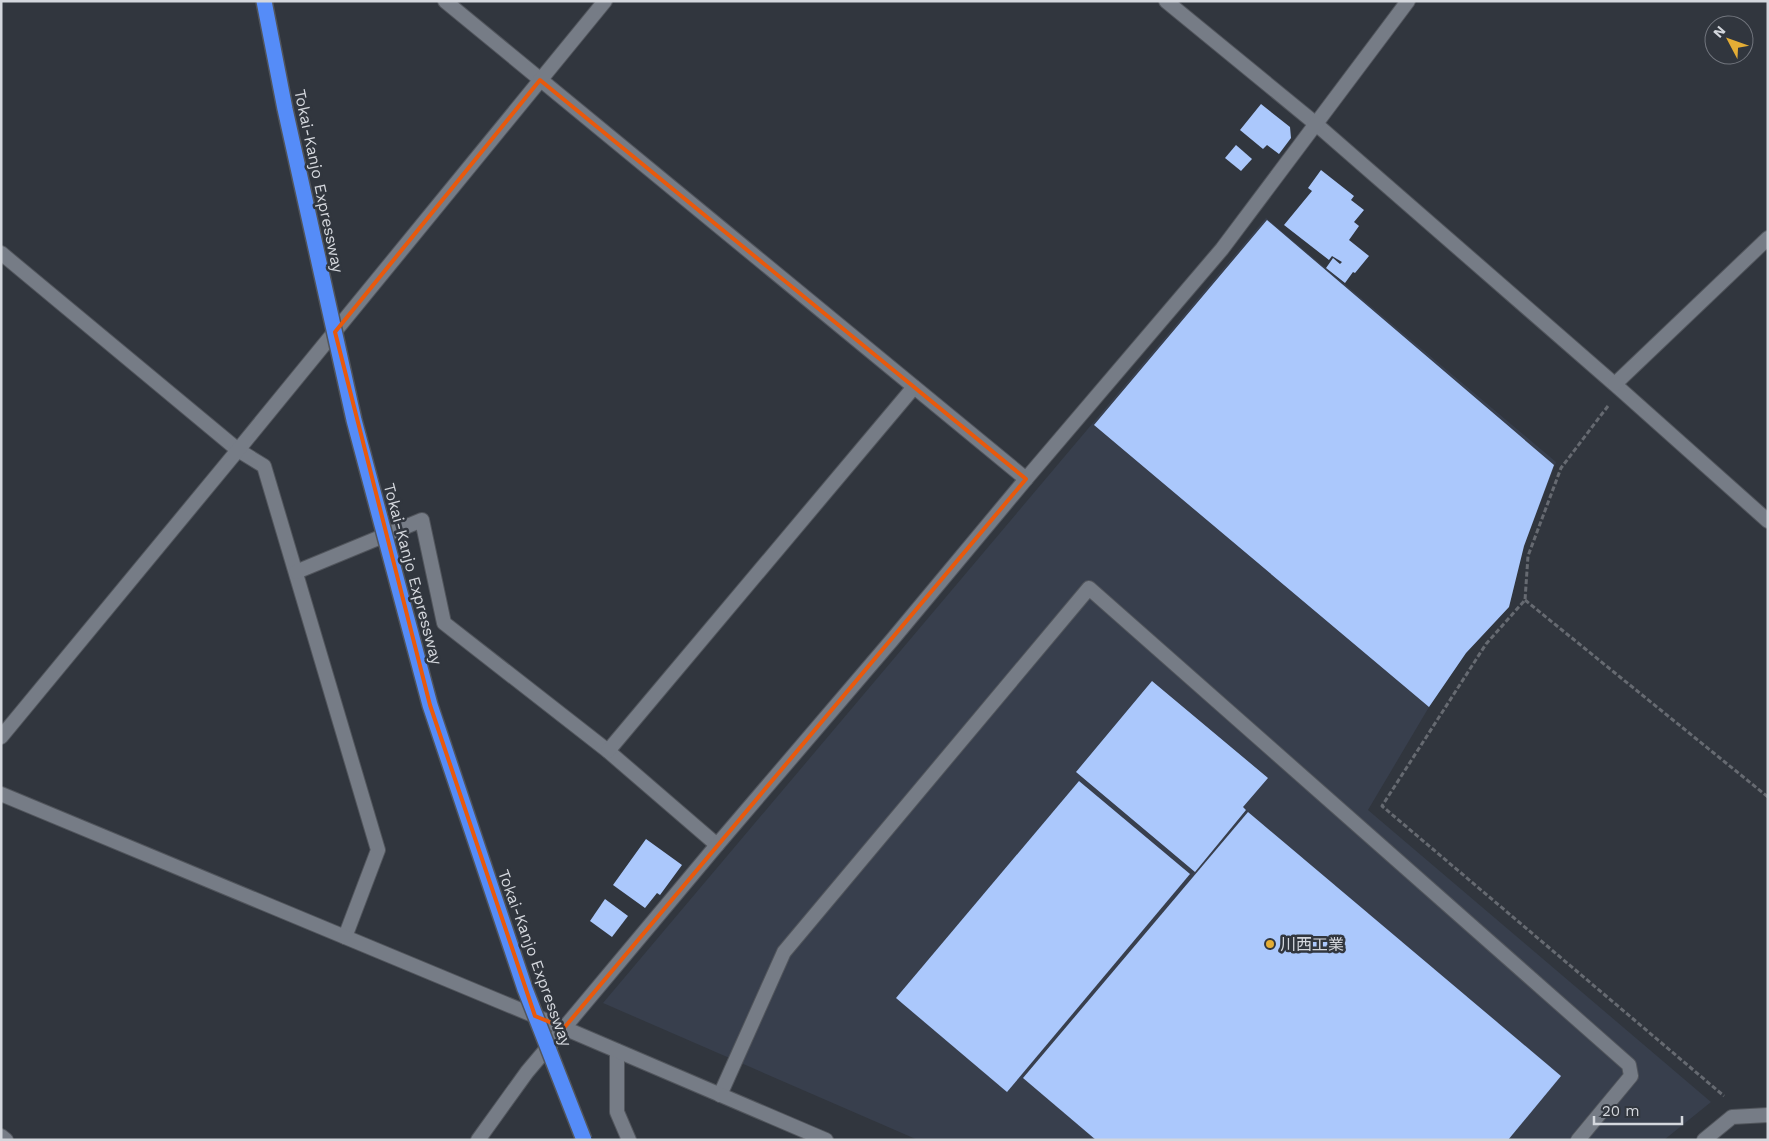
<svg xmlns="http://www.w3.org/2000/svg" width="1769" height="1141" font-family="'Work Sans','Noto Sans JP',sans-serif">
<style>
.built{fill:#383f4d}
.building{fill:#abc8fc}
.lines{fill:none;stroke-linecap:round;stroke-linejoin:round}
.service-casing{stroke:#51555c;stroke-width:16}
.minor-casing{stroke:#51555c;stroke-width:16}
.tertiary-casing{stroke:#51555c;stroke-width:16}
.path{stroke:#666a71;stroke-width:3;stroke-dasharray:5 2.5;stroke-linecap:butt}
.service{stroke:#767c86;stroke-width:14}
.minor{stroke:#767c86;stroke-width:14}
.tertiary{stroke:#767c86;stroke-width:14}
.motorway-bridge-casing{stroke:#51555c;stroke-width:18;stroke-linecap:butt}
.motorway-bridge{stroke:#558cf8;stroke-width:15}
.marked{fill:none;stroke:#e8590c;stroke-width:4;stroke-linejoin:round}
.poi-dot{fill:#e4ad35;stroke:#31363e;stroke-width:2}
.labels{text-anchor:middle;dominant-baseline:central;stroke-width:5;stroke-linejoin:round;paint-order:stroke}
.street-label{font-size:16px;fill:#d4d7dd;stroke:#31363e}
.poi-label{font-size:16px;fill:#d4d7dd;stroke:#31363e;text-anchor:start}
</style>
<rect width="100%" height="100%" fill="#31363e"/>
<path class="built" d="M1266 218 1556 462 1524 546 1509 607 1466 653 1429 707 1368 810 1711 1102 1664 1140H918L603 1003Z"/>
<g class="building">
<path d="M1261 104 1290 127 1291 138 1279 154 1267 145 1263 149 1240 130Z"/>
<path d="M1236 145 1252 159 1241 171 1225 158Z"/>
<path d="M1321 170 1354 196 1351 200 1364 210 1354 222 1359 226 1349 240 1369 256 1355 273 1353 272 1345 283 1326 268 1333 258 1340 264 1342 262 1332 256 1329 260 1284 225 1312 191 1308 188Z"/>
<path d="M1267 220 1554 465 1524 546 1509 607 1466 653 1429 707 1094 425Z"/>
<path d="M1152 681 1268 778 1243 807 1246 810 1195 872 1076 772Z"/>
<path d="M1079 781 1190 874 1007 1092 896 998Z"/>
<path d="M1248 812 1561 1076 1508 1140H1096L1023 1078Z"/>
<path d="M646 839 682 865 660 895 657 893 645 908 613 885Z"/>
<path d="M605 899 628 916 612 937 590 921Z"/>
</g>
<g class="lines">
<defs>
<path id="service" d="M720 1095 784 952 1089 588 1629 1065 1631 1076 1578 1140"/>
<g id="minor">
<path d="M445 1 1026 479"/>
<path d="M1166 1 1316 124 1620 389 1768 521"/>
<path d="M1 253 238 450 264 466 378 850 345 937"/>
<path d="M1615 384 1768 238"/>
<path d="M296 572 422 520 444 623 608 751 717 845"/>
<path d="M1 737 238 450 605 1"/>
<path d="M608 751 914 387"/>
<path d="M617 1051V1112L629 1140"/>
<path d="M1 1136 6 1140"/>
<path d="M478 1140 527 1072 564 1028 717 845 892 640 1026 479 1222 249 1408 1"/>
<path d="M1704 1140 1732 1117 1768 1115"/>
</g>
<path id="tertiary" d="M1 794 564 1028 826 1140"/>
</defs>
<use href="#service" class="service-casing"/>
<use href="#minor" class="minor-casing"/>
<use href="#tertiary" class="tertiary-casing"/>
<g class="path">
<path d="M1608 406 1561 468 1528 556 1525 600 1486 644 1382 806 1724 1096"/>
<path d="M1525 600 1768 797"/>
</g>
<use href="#service" class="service"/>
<use href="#minor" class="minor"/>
<use href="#tertiary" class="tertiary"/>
<defs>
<path id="motorway-bridge" d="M264 1 285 109 354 420 430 705 525 989 584 1140"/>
</defs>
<use href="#motorway-bridge" class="motorway-bridge-casing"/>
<use href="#motorway-bridge" class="motorway-bridge"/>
</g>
<path class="marked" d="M540 80 1026 479 564 1028 535 1016 430 705 335 332Z"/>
<circle class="poi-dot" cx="1270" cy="944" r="5"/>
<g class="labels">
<g class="street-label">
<text transform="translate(319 181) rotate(78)">Tokai-Kanjo Expressway</text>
<text transform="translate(413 574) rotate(75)">Tokai-Kanjo Expressway</text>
<text transform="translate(535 958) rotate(70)">Tokai-Kanjo Expressway</text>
</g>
<g class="poi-label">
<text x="1280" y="944">川西工業</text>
</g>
</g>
<rect width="1769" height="1141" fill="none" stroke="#d4d7dd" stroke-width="5"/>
<g transform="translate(1729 40) rotate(311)"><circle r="24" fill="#31363e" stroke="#72767e"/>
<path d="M0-4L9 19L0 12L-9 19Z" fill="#e4ad35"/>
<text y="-8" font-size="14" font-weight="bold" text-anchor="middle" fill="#d4d7dd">N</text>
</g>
<path d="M1594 1116v8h88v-8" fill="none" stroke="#d4d7dd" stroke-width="2.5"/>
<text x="1602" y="1116" font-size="15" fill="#d4d7dd" stroke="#31363e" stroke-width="4" paint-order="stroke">20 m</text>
</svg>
